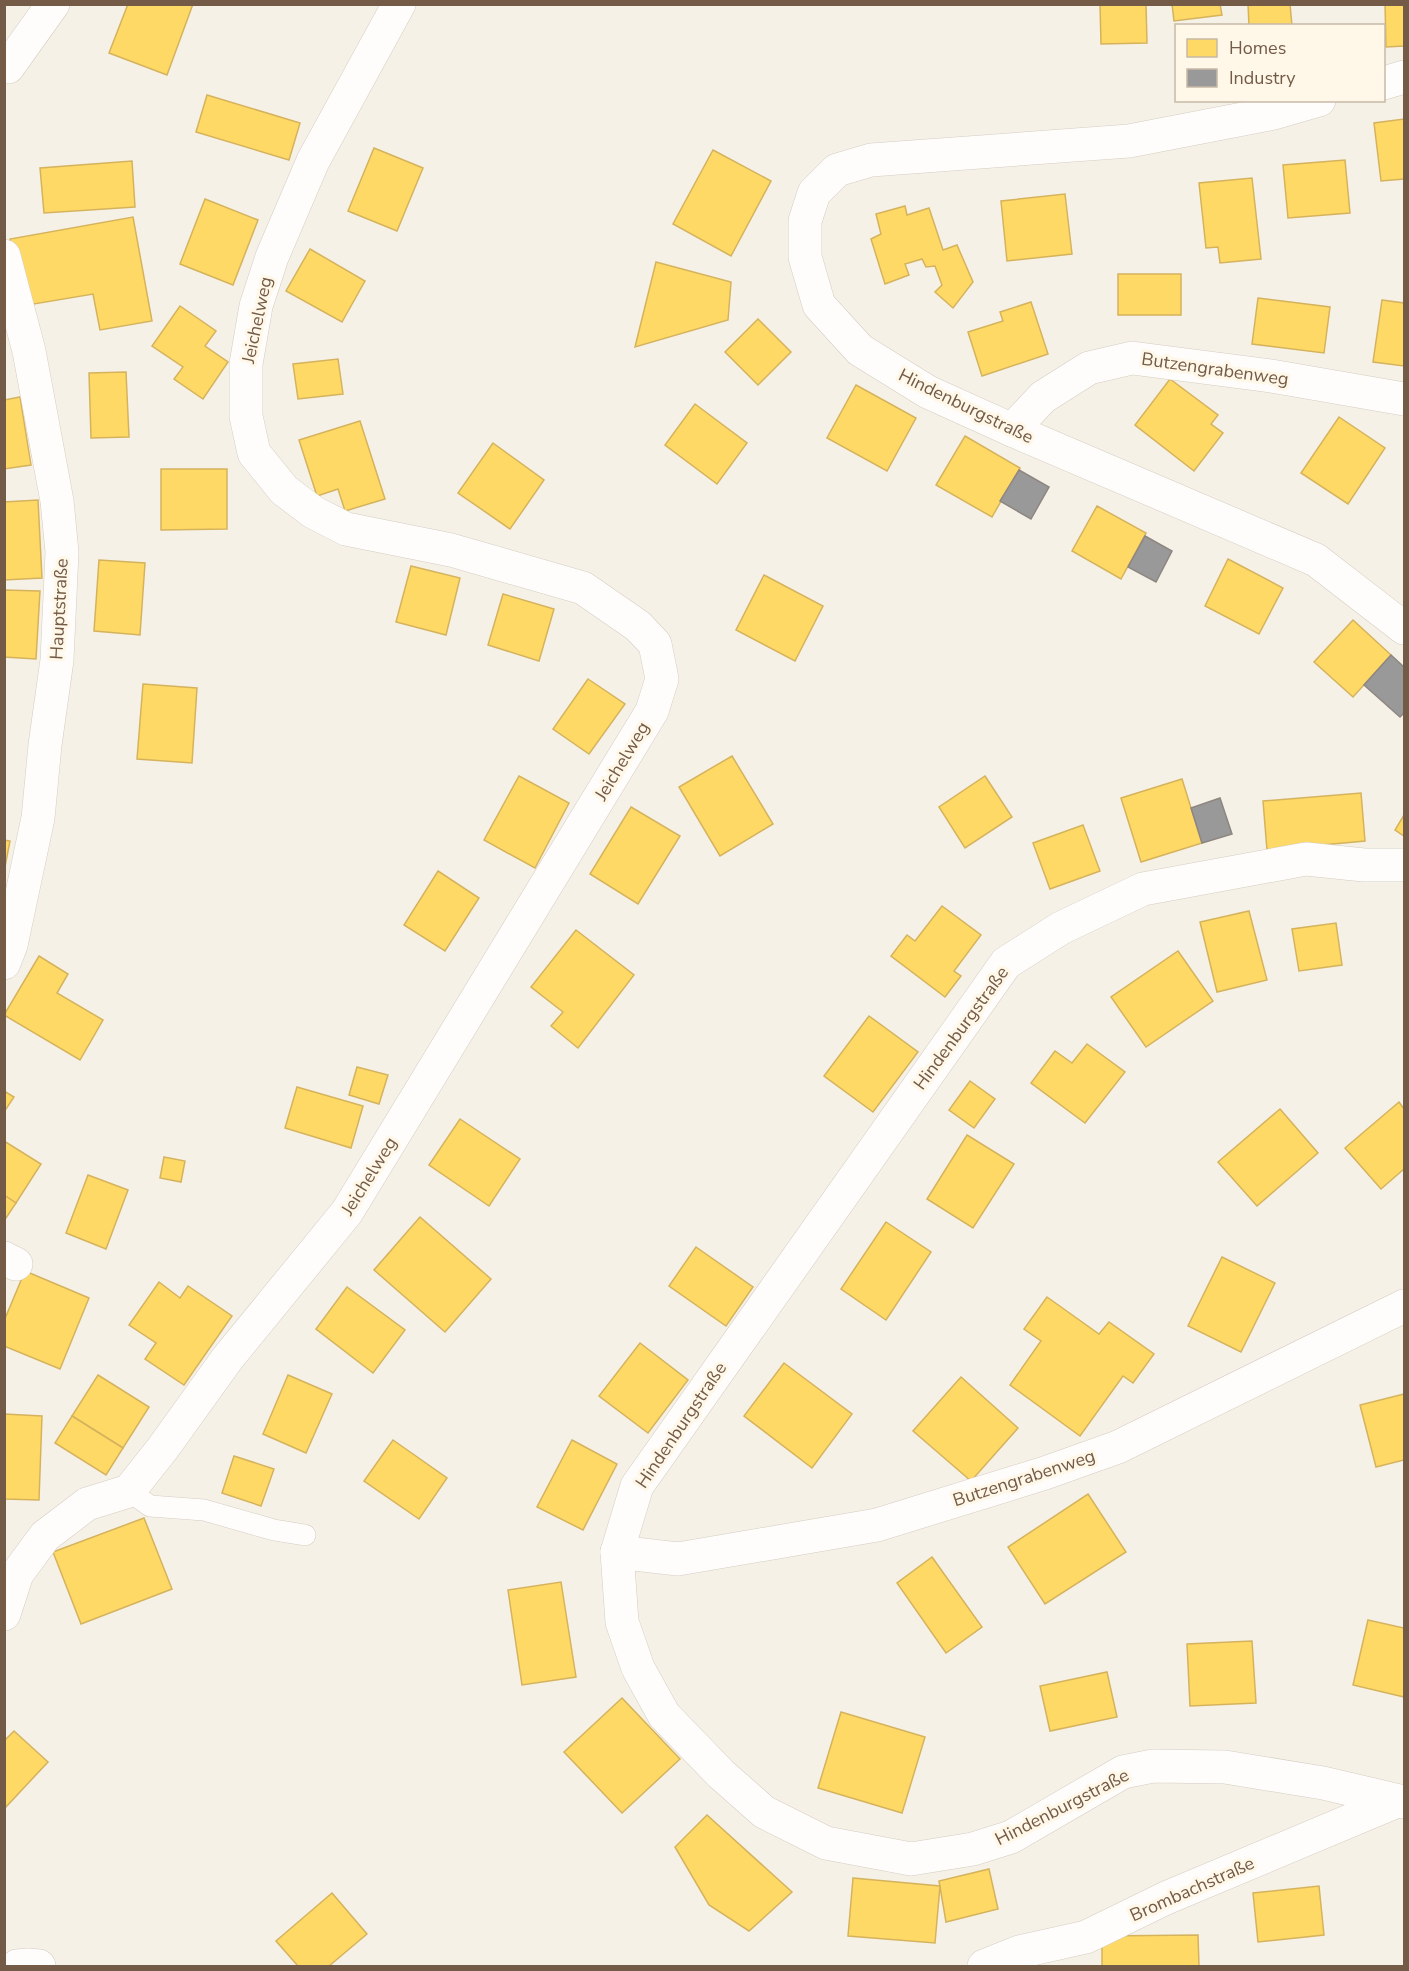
<svg xmlns="http://www.w3.org/2000/svg" width="1409" height="1971" font-family="'Nunito Sans',sans-serif">
<style>
.homes{fill:#ffd966;stroke:#d5b35d;stroke-width:1.5}
.industry{fill:#999;stroke:#8e8681;stroke-width:1.5}
.lines{fill:none;stroke-linecap:round;stroke-linejoin:round}
.service-casing{stroke:#d5ccc2;stroke-width:22}
.minor-casing{stroke:#d5ccc2;stroke-width:34}
.service{stroke:#fefdfb;stroke-width:21}
.minor{stroke:#fefdfb;stroke-width:33}
.labels{text-anchor:middle;dominant-baseline:central;stroke-width:6;stroke-linejoin:round;paint-order:stroke}
.street-label{font-size:18px;fill:#735b48;stroke:#fff7e7}
</style>
<rect width="100%" height="100%" fill="#f6f1e7"/>
<g class="homes">
<path d="M128 4H193L167 75 109 53Z"/>
<path d="M1100 4H1146L1147 43 1101 44Z"/>
<path d="M1172 4H1220L1222 15 1174 21Z"/>
<path d="M1248 4H1290L1292 26H1249Z"/>
<path d="M1385 4H1404V46L1386 47Z"/>
<path d="M207 95 300 123 289 160 196 132Z"/>
<path d="M1404 119V179L1381 181 1374 123Z"/>
<path d="M374 148 423 168 397 231 348 211Z"/>
<path d="M713 150 771 181 731 256 673 224Z"/>
<path d="M1345 160 1350 213 1288 218 1283 165Z"/>
<path d="M132 161 135 207 44 213 40 168Z"/>
<path d="M1252 178 1261 259 1220 263 1218 247 1206 248 1199 183Z"/>
<path d="M1065 194 1072 254 1007 261 1001 201Z"/>
<path d="M205 199 258 220 233 285 180 264Z"/>
<path d="M905 206 907 215 929 208 943 250 957 245 973 282 953 308 935 292 942 285 935 266 926 267 922 259 905 264 909 275 885 284 871 239 881 234 876 214Z"/>
<path d="M133 217 152 321 100 330 93 294 22 306 10 239Z"/>
<path d="M310 249 365 281 342 322 286 291Z"/>
<path d="M656 262 731 282 728 320 635 347Z"/>
<rect x="1118" y="274" width="63" height="41"/>
<path d="M1258 298 1330 307 1324 353 1252 344Z"/>
<path d="M1382 300 1404 303V366L1373 362Z"/>
<path d="M1031 302 1048 354 982 376 968 332 1003 321 1000 312Z"/>
<path d="M180 306 216 331 205 346 228 362 203 399 174 379 183 367 152 346Z"/>
<path d="M758 319 791 352 758 385 725 352Z"/>
<path d="M338 359 343 394 298 399 293 364Z"/>
<path d="M126 372 129 437 91 438 89 373Z"/>
<path d="M1170 379 1218 415 1211 424 1223 433 1194 471 1135 425Z"/>
<path d="M856 385 916 418 887 471 827 438Z"/>
<path d="M20 397 31 465 4 469V400Z"/>
<path d="M695 404 747 443 717 484 665 445Z"/>
<path d="M1339 417 1385 448 1348 504 1301 473Z"/>
<path d="M360 421 385 499 345 511 338 489 317 496 299 440Z"/>
<path d="M965 436 1020 468 992 517 936 485Z"/>
<path d="M493 443 544 480 510 529 458 493Z"/>
<path d="M161 469H227V529L161 530Z"/>
<path d="M38 500 42 578 4 580V502Z"/>
<path d="M1097 506 1146 533 1121 579 1072 551Z"/>
<path d="M1228 559 1283 588 1259 634 1205 606Z"/>
<path d="M99 560 145 563 140 635 94 631Z"/>
<path d="M411 566 460 578 446 635 396 622Z"/>
<path d="M764 575 823 606 795 661 736 630Z"/>
<path d="M4 590 40 591 36 659 4 657Z"/>
<path d="M503 594 554 609 539 661 488 645Z"/>
<path d="M1353 620 1391 655 1353 697 1314 662Z"/>
<path d="M588 679 625 704 589 754 553 729Z"/>
<path d="M143 684 197 688 192 763 137 759Z"/>
<path d="M732 756 773 824 720 856 679 787Z"/>
<path d="M519 776 569 803 535 868 484 840Z"/>
<path d="M985 776 1012 817 965 848 939 807Z"/>
<path d="M1182 779 1202 843 1141 862 1121 798Z"/>
<path d="M1361 793 1365 841 1267 850 1263 801Z"/>
<path d="M631 807 680 836 638 904 590 874Z"/>
<path d="M1404 815V836L1395 830Z"/>
<path d="M1083 825 1100 871 1050 889 1033 843Z"/>
<path d="M4 840 10 841 4 872Z"/>
<path d="M438 871 479 898 445 951 404 925Z"/>
<path d="M942 906 981 935 954 971 961 976 945 997 891 956 907 935 915 941Z"/>
<path d="M1249 911 1267 980 1217 992 1200 922Z"/>
<path d="M1336 923 1342 965 1299 971 1292 929Z"/>
<path d="M576 930 634 975 578 1048 551 1026 563 1012 531 987Z"/>
<path d="M1178 951 1213 1001 1146 1047 1111 997Z"/>
<path d="M39 956 68 974 57 993 103 1020 80 1060 4 1015Z"/>
<path d="M869 1016 918 1052 873 1112 824 1076Z"/>
<path d="M1087 1044 1125 1072 1085 1123 1031 1083 1055 1051 1072 1063Z"/>
<path d="M357 1067 388 1075 379 1104 349 1095Z"/>
<path d="M970 1081 995 1099 974 1128 949 1110Z"/>
<path d="M297 1087 363 1106 351 1148 285 1128Z"/>
<path d="M4 1091 14 1097 4 1112Z"/>
<path d="M1399 1102 1404 1109V1169L1381 1189 1345 1148Z"/>
<path d="M1280 1109 1318 1153 1257 1206 1218 1162Z"/>
<path d="M460 1119 520 1159 489 1206 429 1165Z"/>
<path d="M967 1135 1014 1164 973 1228 927 1199Z"/>
<path d="M4 1141 41 1164 16 1203 4 1195Z"/>
<path d="M164 1157 185 1161 181 1182 160 1178Z"/>
<path d="M88 1175 128 1190 106 1249 66 1233Z"/>
<path d="M4 1195 16 1203 4 1221Z"/>
<path d="M420 1217 491 1279 445 1332 374 1270Z"/>
<path d="M886 1222 931 1252 886 1320 841 1289Z"/>
<path d="M696 1247 753 1287 726 1326 669 1286Z"/>
<path d="M1222 1257 1275 1283 1241 1352 1188 1326Z"/>
<path d="M25 1271 89 1298 60 1369 4 1346V1321Z"/>
<path d="M159 1282 180 1298 188 1286 232 1316 184 1385 145 1359 156 1343 129 1325Z"/>
<path d="M347 1287 405 1330 373 1373 316 1329Z"/>
<path d="M1047 1297 1099 1334 1109 1322 1154 1354 1133 1383 1123 1376 1080 1436 1010 1385 1041 1341 1024 1329Z"/>
<path d="M640 1343 688 1380 648 1433 599 1396Z"/>
<path d="M784 1363 852 1414 812 1468 744 1416Z"/>
<path d="M98 1375 149 1407 123 1448 72 1416Z"/>
<path d="M288 1375 332 1394 306 1453 263 1434Z"/>
<path d="M961 1377 1018 1428 971 1481 913 1431Z"/>
<path d="M1404 1394V1460L1376 1467 1360 1405Z"/>
<path d="M4 1414 42 1416 39 1500 4 1499Z"/>
<path d="M72 1416 123 1448 106 1475 55 1443Z"/>
<path d="M393 1440 447 1478 419 1519 364 1481Z"/>
<path d="M572 1440 617 1464 583 1530 537 1507Z"/>
<path d="M234 1456 274 1469 261 1506 222 1493Z"/>
<path d="M1088 1494 1126 1552 1045 1604 1008 1547Z"/>
<path d="M144 1518 172 1589 81 1624 53 1552Z"/>
<path d="M932 1557 982 1627 946 1653 897 1583Z"/>
<path d="M561 1582 576 1677 522 1685 508 1590Z"/>
<path d="M1368 1620 1404 1628V1697L1353 1685Z"/>
<path d="M1252 1641 1256 1703 1190 1706 1187 1644Z"/>
<path d="M1107 1672 1117 1717 1050 1731 1040 1686Z"/>
<path d="M622 1698 680 1759 622 1813 564 1752Z"/>
<path d="M841 1712 925 1737 902 1813 818 1788Z"/>
<path d="M14 1731 48 1762 4 1809V1741Z"/>
<path d="M707 1815 792 1892 749 1931 709 1905 675 1847Z"/>
<path d="M989 1869 998 1909 946 1922 939 1881Z"/>
<path d="M853 1878 940 1886 935 1943 848 1936Z"/>
<path d="M1319 1886 1324 1935 1258 1942 1253 1893Z"/>
<path d="M332 1893 367 1934 329 1966H298L276 1941Z"/>
<path d="M1198 1935 1199 1966H1102V1936Z"/>
</g>
<g class="industry">
<path d="M1019 470 1049 487 1031 519 1000 501Z"/>
<path d="M1145 536 1172 551 1156 582 1128 567Z"/>
<path d="M1391 655 1404 667V713L1400 717 1364 685Z"/>
<path d="M1220 798 1232 834 1202 843 1191 808Z"/>
</g>
<g class="lines">
<defs>
<path id="service" d="M129 1491 150 1506 204 1510 274 1530 305 1535"/>
<g id="minor">
<path d="M8 67 53 4"/>
<path d="M1384 83 1404 77"/>
<path d="M1319 100 1274 113 1129 141 871 160 837 170 814 193 805 221V257L819 305 860 350 928 392 1012 430 1316 560 1404 628"/>
<path d="M4 256 29 351 57 501 62 552 57 660 45 745 38 818 11 945 4 963"/>
<path d="M1012 430 1043 397 1089 368 1132 358 1271 376 1404 399"/>
<path d="M1404 865H1364L1306 859 1143 889 1061 928 1006 963 637 1486 617 1552 622 1622 638 1668 664 1715 721 1774 764 1812 826 1843 911 1859 973 1849 1011 1837 1123 1772 1153 1766 1225 1767 1323 1783 1404 1802"/>
<path d="M4 1258 16 1264"/>
<path d="M617 1552 678 1559 877 1525 1045 1473 1118 1447 1404 1306"/>
<path d="M4 1614 17 1574 45 1536 87 1504 129 1491 163 1448 227 1359 347 1212 652 711 662 679 655 644 638 626 583 588 451 550 346 529 313 512 284 490 254 453 246 416V364L256 306 272 257 313 161 399 4"/>
<path d="M17 1966 28 1965 39 1966"/>
<path d="M984 1966 1019 1952 1086 1937 1166 1898 1397 1801"/>
</g>
</defs>
<use href="#service" class="service-casing"/>
<use href="#minor" class="minor-casing"/>
<use href="#service" class="service"/>
<use href="#minor" class="minor"/>
</g>
<g class="labels">
<g class="street-label">
<text transform="translate(257 320) rotate(-78)">Jeichelweg</text>
<text transform="translate(1215 369) rotate(8)">Butzengrabenweg</text>
<text transform="translate(966 406) rotate(26)">Hindenburgstraße</text>
<text transform="translate(59 609) rotate(-87)">Hauptstraße</text>
<text transform="translate(622 761) rotate(-59)">Jeichelweg</text>
<text transform="translate(961 1028) rotate(-54)">Hindenburgstraße</text>
<text transform="translate(369 1176) rotate(-58)">Jeichelweg</text>
<text transform="translate(681 1425) rotate(-56)">Hindenburgstraße</text>
<text transform="translate(1024 1478) rotate(-18)">Butzengrabenweg</text>
<text transform="translate(1062 1807) rotate(-27)">Hindenburgstraße</text>
<text transform="translate(1192 1889) rotate(-24)">Brombachstraße</text>
</g>
</g>
<rect width="1409" height="1971" fill="none" stroke="#735b48" stroke-width="12"/>
<rect x="1175" y="24" width="210" height="78" fill="#fff7e7" stroke="#c7b9a7" stroke-width="1.5"/>
<rect x="1187" y="39" width="30" height="18" fill="#ffd966" stroke="#c7b9a7" stroke-width="1.5"/>
<text x="1229" y="54" font-size="18" fill="#735b48">Homes</text>
<rect x="1187" y="69" width="30" height="18" fill="#999999" stroke="#c7b9a7" stroke-width="1.5"/>
<text x="1229" y="84" font-size="18" fill="#735b48">Industry</text>
</svg>
